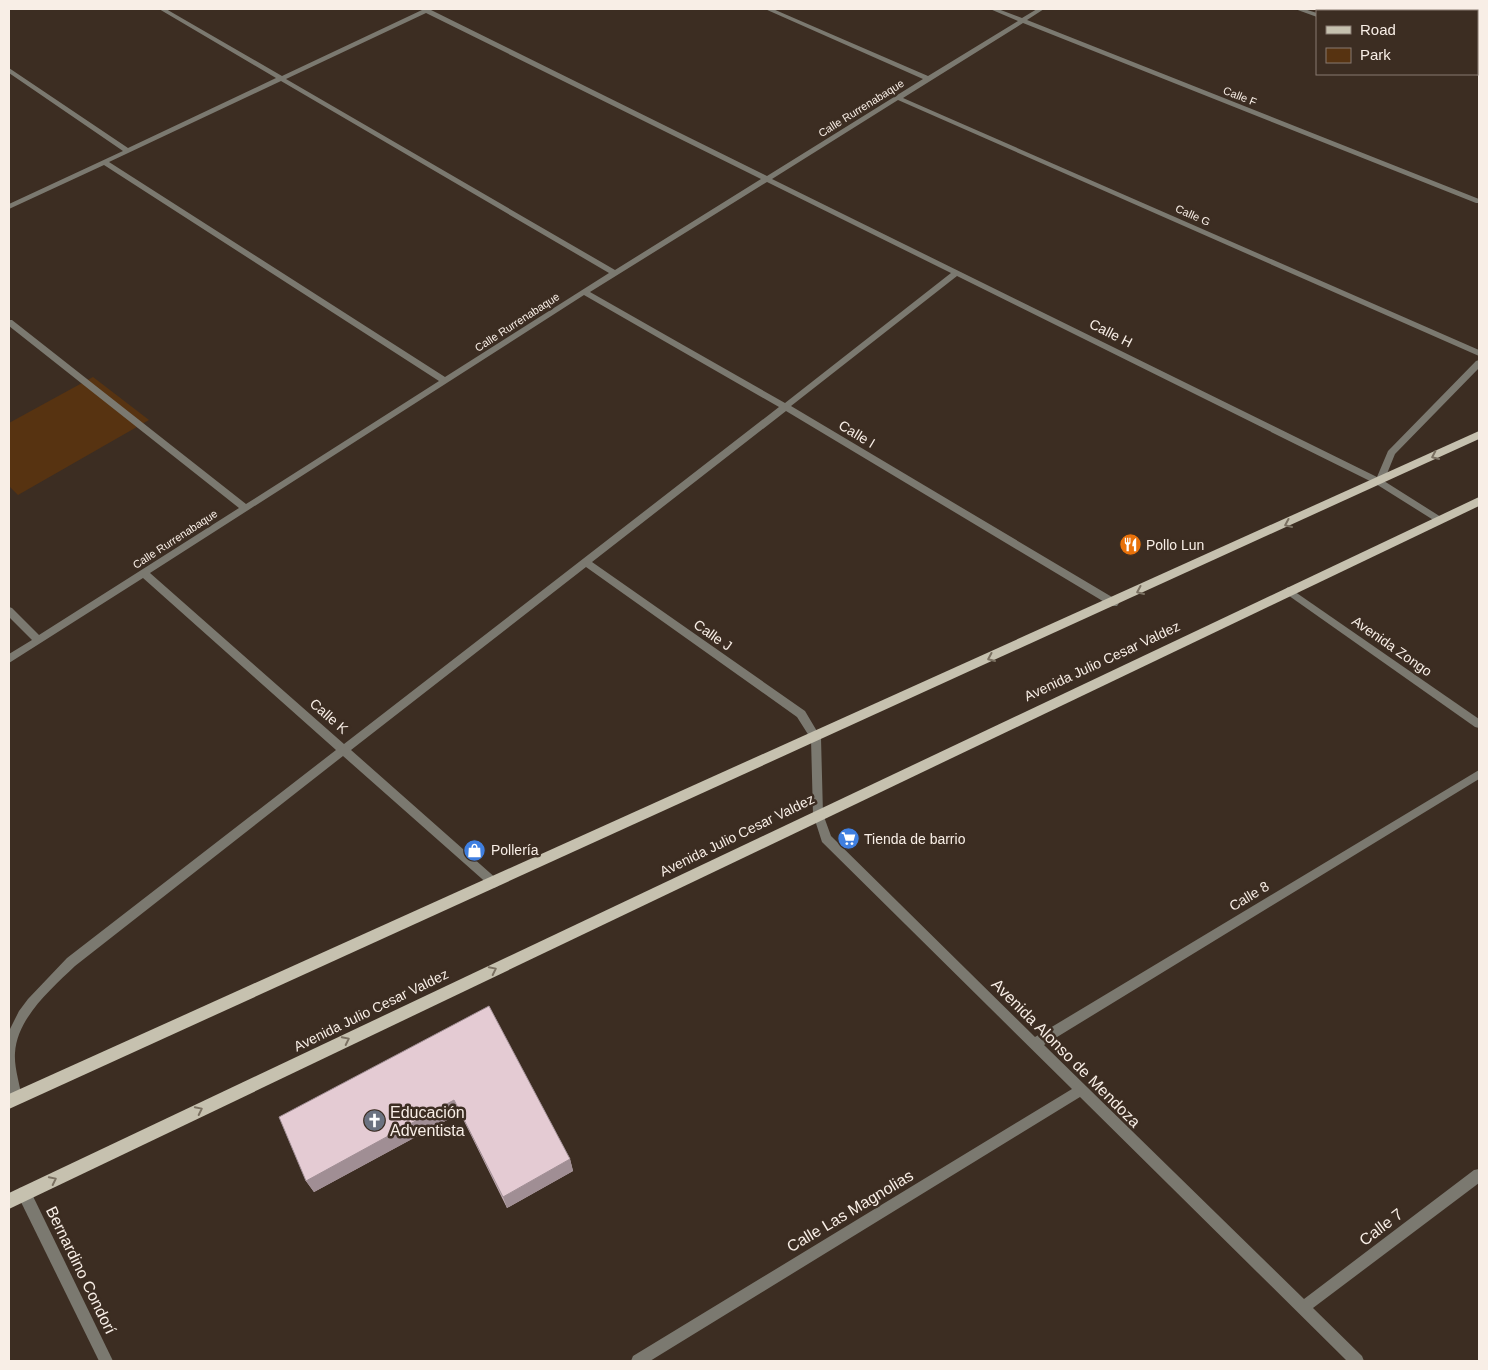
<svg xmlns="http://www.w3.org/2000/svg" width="1488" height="1370" font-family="Helvetica,sans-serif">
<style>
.green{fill:#573311}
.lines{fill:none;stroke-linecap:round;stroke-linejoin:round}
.minor{fill:#7b7970;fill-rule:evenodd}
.primary{fill:#c6c1af;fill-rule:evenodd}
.wall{fill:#c4afb5}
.shaded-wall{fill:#a08e94}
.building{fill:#e4cbd3;stroke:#a08e94}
.oneway{stroke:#7a7061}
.labels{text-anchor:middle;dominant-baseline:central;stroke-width:5;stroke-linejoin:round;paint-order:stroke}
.far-street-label{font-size:11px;fill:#f8eee6;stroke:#3c2d22}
.street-label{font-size:14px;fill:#f8eee6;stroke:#3c2d22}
.poi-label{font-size:14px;fill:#f8eee6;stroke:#3c2d22;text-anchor:start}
.near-street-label{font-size:16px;fill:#f8eee6;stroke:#3c2d22}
.near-poi-label{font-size:16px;fill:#f8eee6;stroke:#3c2d22;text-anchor:start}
</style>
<rect width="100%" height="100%" fill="#3c2d22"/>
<path class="green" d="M93 377 149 420 18 495 9 486V423Z"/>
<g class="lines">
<g class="minor">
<path d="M159 9H166L282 76 422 10 421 9H429L767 176 923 79 765 9H773L928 76 1018 21 990 9H998L1022 18 1037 9H1044L1027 20 1479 199V203H1476L1023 23 903 98 1479 350V356L898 100 772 179 1377 477 1388 451 1476 361 1479 360V368L1395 454 1384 481 1441 517 1443 519 1441 521H1435L1376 484 957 276 791 406 1117 600 1119 603 1117 606H1111L786 411 592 562 805 711 821 738 823 814 831 836 1035 1037 1479 770V779L1044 1045 1304 1299 1474 1170 1479 1169V1183L1313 1308 1362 1356 1364 1361H1347L1080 1097 650 1361H631L633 1356 1072 1089 822 842 813 814 811 739 797 717 586 567 351 750 498 880 500 883 498 886 494 888 490 886 343 756 75 966C51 989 17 1018 15 1053 14 1068 20 1084 22 1099L20 1103 16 1105 12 1103 9 1092V1031L19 1011 28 999 67 958 336 750 143 578 9 663V654L32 640 9 617V607L12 608 39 635 239 508 9 326V320H12L246 504 439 381 104 165 9 209V204L123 151 9 73V68L128 148 276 78ZM426 13 761 179 615 270 286 79ZM281 81 609 273 445 377 109 162ZM767 182 951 273 785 403 590 292ZM584 295 779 407 344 744 150 573Z"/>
<path d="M1295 9H1304L1317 13V17Z"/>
<path d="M1477 71 1479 72V76L1474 74H1477Z"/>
<path d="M1288 587 1479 719V728L1475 727 1285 593 1283 591Z"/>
<path d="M24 1187 29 1188 113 1361H99L19 1198 18 1193 19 1188Z"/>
</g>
<g class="primary">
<path d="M1479 431V439L9 1109V1094Z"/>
<path d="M1479 497V506L9 1209V1193Z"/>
</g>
</g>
<path class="wall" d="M489 1006 570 1159 573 1171 507 1208 460 1113 314 1192 306 1181Z"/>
<g class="shaded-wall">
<path d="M454 1100 460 1113 314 1192 306 1181Z"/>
<path d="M570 1159 573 1171 507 1208 503 1197Z"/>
</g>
<path class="building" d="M489 1006 570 1159 503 1197 454 1100 306 1181 279 1117Z"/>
<defs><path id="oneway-chevron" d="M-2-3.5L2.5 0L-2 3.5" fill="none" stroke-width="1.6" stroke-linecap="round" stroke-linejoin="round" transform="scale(1.25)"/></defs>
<g class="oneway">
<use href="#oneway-chevron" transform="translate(1435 456) rotate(155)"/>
<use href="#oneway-chevron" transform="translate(1288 524) rotate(156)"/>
<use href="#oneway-chevron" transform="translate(1140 591) rotate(156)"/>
<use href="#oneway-chevron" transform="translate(991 658) rotate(156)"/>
<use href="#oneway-chevron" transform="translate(493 970) rotate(-26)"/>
<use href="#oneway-chevron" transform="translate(346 1040) rotate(-26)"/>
<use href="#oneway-chevron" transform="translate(199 1110) rotate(-26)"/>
<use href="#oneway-chevron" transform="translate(53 1180) rotate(-26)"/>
</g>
<defs>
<symbol id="restaurant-disc" viewBox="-11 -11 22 22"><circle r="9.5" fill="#e8710a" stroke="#3c2d22"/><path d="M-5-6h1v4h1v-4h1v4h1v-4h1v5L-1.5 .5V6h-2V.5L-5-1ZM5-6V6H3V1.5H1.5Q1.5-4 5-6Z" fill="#fff"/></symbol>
<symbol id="supermarket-disc" viewBox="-11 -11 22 22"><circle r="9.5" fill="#3f7fe0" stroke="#3c2d22"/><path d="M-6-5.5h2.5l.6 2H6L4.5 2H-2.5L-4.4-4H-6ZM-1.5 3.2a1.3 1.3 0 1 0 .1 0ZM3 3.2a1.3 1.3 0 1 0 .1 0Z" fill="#fff"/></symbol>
<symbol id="shop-disc" viewBox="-11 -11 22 22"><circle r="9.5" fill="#3f7fe0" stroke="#3c2d22"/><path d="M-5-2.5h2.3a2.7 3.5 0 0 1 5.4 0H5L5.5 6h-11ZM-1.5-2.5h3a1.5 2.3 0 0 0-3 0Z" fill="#fff"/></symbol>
<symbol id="church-disc" viewBox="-11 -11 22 22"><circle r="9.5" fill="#6b7280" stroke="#3c2d22"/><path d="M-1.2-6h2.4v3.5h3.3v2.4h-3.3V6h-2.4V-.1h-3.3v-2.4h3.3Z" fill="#fff"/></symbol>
</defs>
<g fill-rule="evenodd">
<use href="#restaurant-disc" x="1118" y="532" width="25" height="25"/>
<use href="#supermarket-disc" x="836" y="826" width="25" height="25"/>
<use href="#shop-disc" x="462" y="838" width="25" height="25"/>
<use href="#church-disc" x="362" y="1108" width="25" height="25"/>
</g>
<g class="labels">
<g class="far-street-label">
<text transform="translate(1240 96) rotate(22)">Calle F</text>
<text transform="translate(861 108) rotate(-32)">Calle Rurrenabaque</text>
<text transform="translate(1193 215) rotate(24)">Calle G</text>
<text transform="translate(517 322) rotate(-33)">Calle Rurrenabaque</text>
<text transform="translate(175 539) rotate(-33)">Calle Rurrenabaque</text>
</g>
<g class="street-label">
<text transform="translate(1111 333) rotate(27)">Calle H</text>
<text transform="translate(857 434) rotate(31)">Calle I</text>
<text transform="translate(713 635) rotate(35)">Calle J</text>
<text transform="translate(1392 646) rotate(35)">Avenida Zongo</text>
<text transform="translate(1102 661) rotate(-25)">Avenida Julio Cesar Valdez</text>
<text transform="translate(329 716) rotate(41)">Calle K</text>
<text transform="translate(737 835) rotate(-26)">Avenida Julio Cesar Valdez</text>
<text transform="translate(1249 896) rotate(-31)">Calle 8</text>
<text transform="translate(371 1010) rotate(-26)">Avenida Julio Cesar Valdez</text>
</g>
<g class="poi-label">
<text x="1146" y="545">Pollo Lun</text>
<text x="864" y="839">Tienda de barrio</text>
<text x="491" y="850">Pollería</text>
</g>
<g class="near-street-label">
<text transform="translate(1066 1053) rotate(45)">Avenida Alonso de Mendoza</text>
<text transform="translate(850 1211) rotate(-31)">Calle Las Magnolias</text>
<text transform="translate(1381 1227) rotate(-37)">Calle 7</text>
<text transform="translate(81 1270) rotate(64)">Bernardino Condorí</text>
</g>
<g class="near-poi-label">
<text x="390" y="1112">Educación<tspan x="390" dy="18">Adventista</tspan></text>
</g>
</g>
<rect width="1488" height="1370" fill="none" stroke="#f8eee6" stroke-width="20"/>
<rect x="1316" y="10" width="162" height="65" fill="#3c2d22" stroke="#877a70"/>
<rect x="1326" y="26" width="25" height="8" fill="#c6c1af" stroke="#877a70"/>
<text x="1360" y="35" font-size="15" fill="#f8eee6">Road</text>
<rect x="1326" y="48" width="25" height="15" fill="#573311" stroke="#877a70"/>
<text x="1360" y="60" font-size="15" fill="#f8eee6">Park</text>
</svg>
